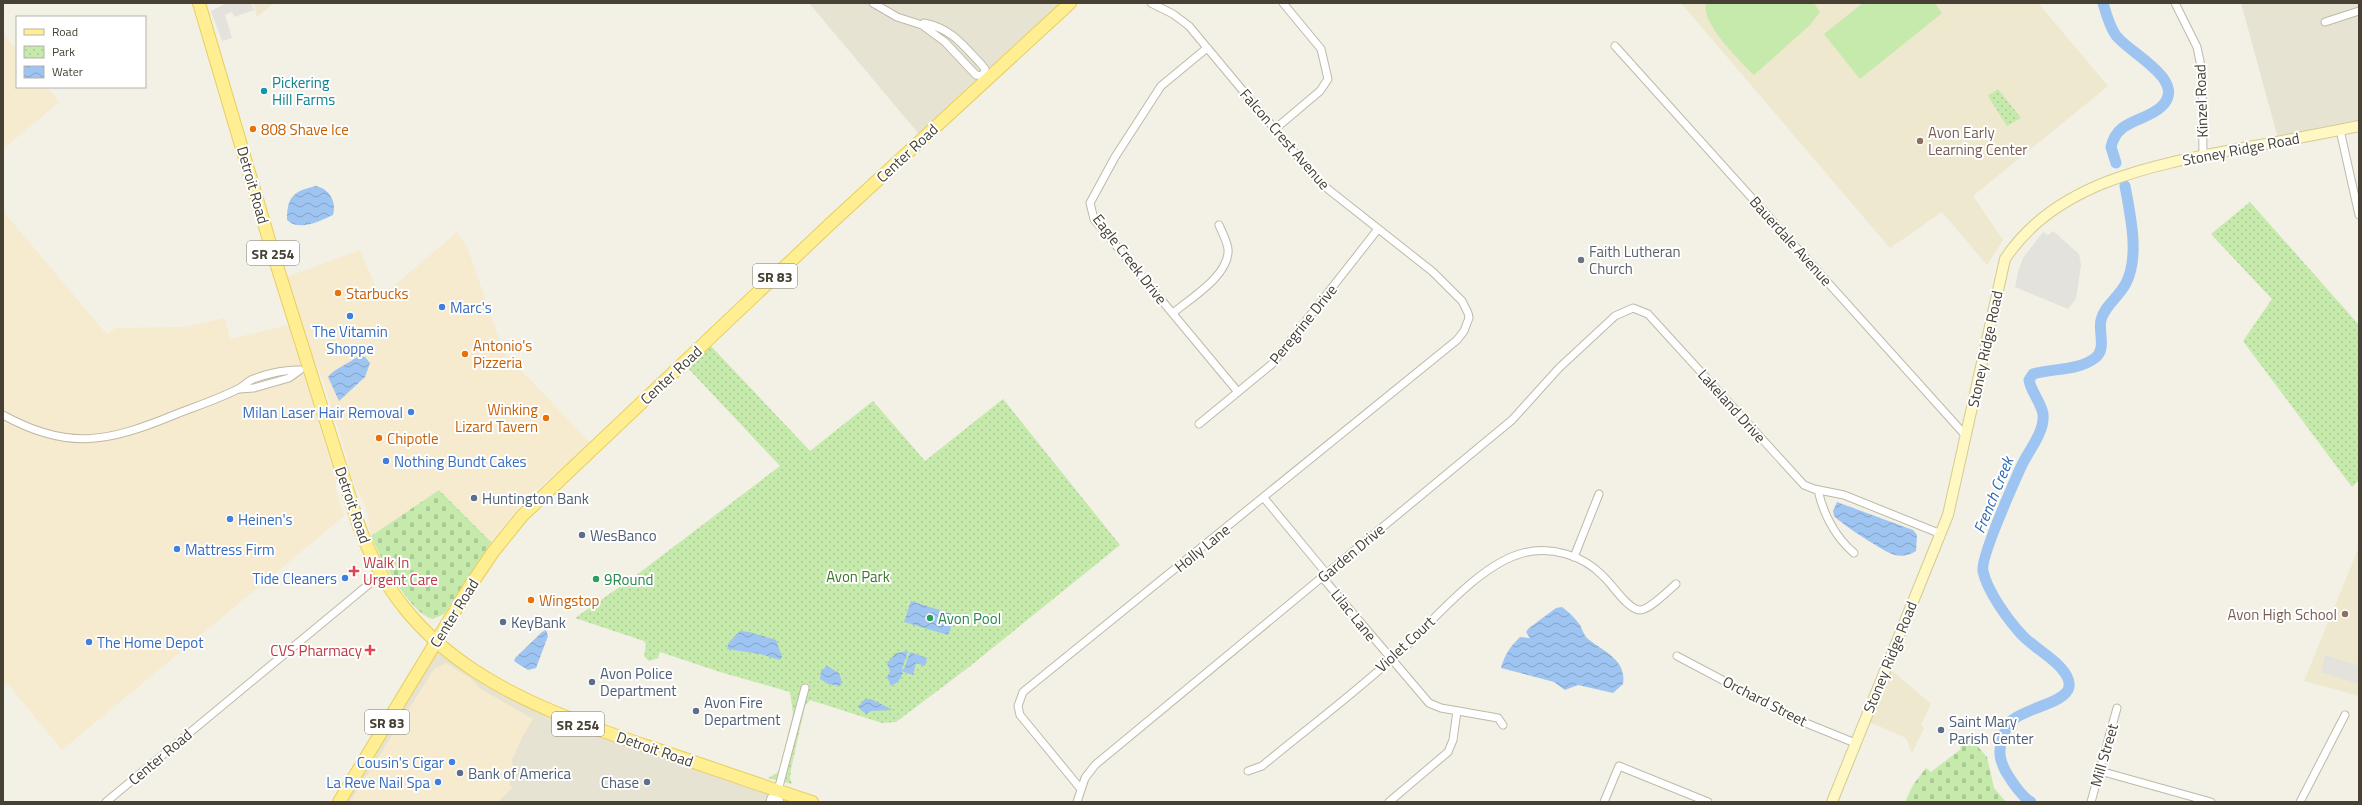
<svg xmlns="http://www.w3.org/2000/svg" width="2362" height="805" font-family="'Titillium Web',sans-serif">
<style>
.residential{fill:#e7e3d3}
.commercial{fill:#f6eacf}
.education{fill:#ede8ce}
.grass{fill:#c6e9ac}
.cemetery{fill:url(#cemetery-stones)}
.park{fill:url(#park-dots)}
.parking{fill:#e3e2dd}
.water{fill:url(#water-waves)}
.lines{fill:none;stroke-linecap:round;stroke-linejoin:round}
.river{stroke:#9ec5f2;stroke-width:11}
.street-casing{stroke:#bfb9a7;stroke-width:9}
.secondary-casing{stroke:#d5cb93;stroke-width:12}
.primary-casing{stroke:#e7cf5e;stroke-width:14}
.street{stroke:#fff;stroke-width:7}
.secondary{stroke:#fff8c3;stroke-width:10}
.primary{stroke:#ffee92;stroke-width:12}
.culture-dot{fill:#0f9aa8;stroke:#fff;stroke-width:1.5}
.food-dot{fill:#e8710a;stroke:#fff;stroke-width:1.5}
.education-dot{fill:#8d6e63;stroke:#fff;stroke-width:1.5}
.worship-dot{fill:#6b7280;stroke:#fff;stroke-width:1.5}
.shop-dot{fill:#3f7fe0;stroke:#fff;stroke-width:1.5}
.service-dot{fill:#5c6f8a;stroke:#fff;stroke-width:1.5}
.health-dot{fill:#e0444e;stroke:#fff;stroke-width:1.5}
.leisure-dot{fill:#2e9e5b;stroke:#fff;stroke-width:1.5}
.labels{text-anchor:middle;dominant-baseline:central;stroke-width:4;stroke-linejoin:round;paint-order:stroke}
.shield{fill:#fff;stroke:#7e7a71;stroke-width:1}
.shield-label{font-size:14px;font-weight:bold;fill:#464134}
.culture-label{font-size:15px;fill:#0d838f;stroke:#fff;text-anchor:start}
.street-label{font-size:15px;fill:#464134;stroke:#fff}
.food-label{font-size:15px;fill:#c56008;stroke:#fff;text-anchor:start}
.education-label{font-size:15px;fill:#785e54;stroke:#fff;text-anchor:start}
.worship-label{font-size:15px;fill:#5b616d;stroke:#fff;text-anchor:start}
.shop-label{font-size:15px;fill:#366cbe;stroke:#fff;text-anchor:start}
.service-label{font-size:15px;fill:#4e5e75;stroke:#fff;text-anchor:start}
.health-label{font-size:15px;fill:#be3a42;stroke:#fff;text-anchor:start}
.park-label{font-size:15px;fill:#3b7926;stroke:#fff}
.leisure-label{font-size:15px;fill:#27864d;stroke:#fff;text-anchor:start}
.water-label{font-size:16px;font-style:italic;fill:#2a69b5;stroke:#fff}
</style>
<defs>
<pattern id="cemetery-stones" width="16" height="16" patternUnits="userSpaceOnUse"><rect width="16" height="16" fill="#c6e9ac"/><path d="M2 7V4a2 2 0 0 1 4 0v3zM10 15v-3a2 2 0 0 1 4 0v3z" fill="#abc995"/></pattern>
<pattern id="park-dots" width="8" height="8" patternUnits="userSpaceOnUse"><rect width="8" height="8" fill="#c6e9ac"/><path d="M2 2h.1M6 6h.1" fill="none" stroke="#abc995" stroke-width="1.8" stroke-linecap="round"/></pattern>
<pattern id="water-waves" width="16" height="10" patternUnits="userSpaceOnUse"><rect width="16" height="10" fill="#9ec5f2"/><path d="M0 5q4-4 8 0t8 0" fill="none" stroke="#83a2c5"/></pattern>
</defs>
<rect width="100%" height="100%" fill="#f3f0e5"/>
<g class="residential">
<path d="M809 3H1070L923 139Z"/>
<path d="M2241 3H2359V126L2279 142Z"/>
<path d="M436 642 498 686 812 802H339Z"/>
</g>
<g class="commercial">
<path d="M3 33 17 50V87H47L59 102 3 149Z"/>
<path d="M3 211 107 335 115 328 183 327 225 318 230 339 288 325 335 477 336 490 344 516 62 750 7 683 3 685Z"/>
<path d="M457 232 468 249 503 351 591 444 524 500 491 542 439 490 371 536 366 507 349 473 347 458 322 377 311 353 287 277 360 250 380 298Z"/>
<path d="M446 663 470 678 481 689 533 719 523 736 512 760 513 768 508 775 511 778 509 785 513 787 498 802H350L434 669Z"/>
</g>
<g class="education">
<path d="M253 3H274L257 17Z"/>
<path d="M1681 3H2038L2108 86 1973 196 2003 240 1987 265 1942 212 1890 248Z"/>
<path d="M2359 547V696L2304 681Z"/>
<path d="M1890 669 1931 704 1921 725 1924 728 1912 753 1906 738 1867 721Z"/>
</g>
<g class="grass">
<path d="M1706 3H1814L1820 12 1810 25 1754 75C1740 61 1701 24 1706 3Z"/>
<path d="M1863 3H1935L1942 13 1860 79 1824 34Z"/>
</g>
<g class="cemetery">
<path d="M439 490 491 542 444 614 433 619C411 615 379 556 371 536Z"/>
<path d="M1970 738 1987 757 1994 788 2006 802H1905L1913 785 1926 768 1931 772 1961 749 1960 747Z"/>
</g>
<g class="park">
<path d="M1998 89 2021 118 2007 126 1988 96Z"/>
<path d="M2250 202 2359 325V480L2352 487 2243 341 2272 299 2211 234Z"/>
<path d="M709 344 810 451 873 401 925 461 1003 399 1120 545 969 667 896 722 882 723 810 700 805 706 791 769 790 778 792 784 768 778 777 773 780 768 793 714 790 692 720 672 660 652 658 658 649 661 644 656 646 645 644 641 575 618 634 577 780 466 686 366Z"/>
</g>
<g class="parking">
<path d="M227 3H251L254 10 234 17 232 12 225 15 232 38 222 41 211 11Z"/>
<path d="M2053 231 2079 254 2081 265 2076 299 2068 309 2015 287 2018 272 2023 258 2043 232 2048 235Z"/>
<path d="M2325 655 2359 666V684L2321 672Z"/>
</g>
<g class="water">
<path d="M316 186C329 189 337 201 333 215 320 221 299 232 287 220 287 196 294 191 316 186Z"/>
<path d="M358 356 365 357 370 363 365 377 339 401 328 377C333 369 349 364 358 356Z"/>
<path d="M1837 502 1913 530 1917 535 1916 551C1910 555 1902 557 1895 555 1887 554 1840 523 1834 516L1833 511Z"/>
<path d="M911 601 955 615 948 635 904 622Z"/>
<path d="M1562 607C1569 612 1575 618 1580 625 1582 629 1584 635 1587 638 1602 651 1627 659 1623 684L1613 693 1578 685 1565 690 1554 682 1501 668C1505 654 1510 647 1520 637L1530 638 1526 632 1529 628 1556 608Z"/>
<path d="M546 630 548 636 536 668 528 670 514 661 515 658 542 632Z"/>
<path d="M740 631 749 632 776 640 782 657 780 660 760 654 727 649 729 642Z"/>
<path d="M908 651 902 669H904L910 652 927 658 925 666 916 663 913 675 901 671 903 673 898 682 891 686 887 677 890 671 887 663 896 653Z"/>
<path d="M827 666 839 673 842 682 840 686 828 684 820 679 821 671Z"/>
<path d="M865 699H871L893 710 871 711 866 714 858 707Z"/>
</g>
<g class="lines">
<g class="river">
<path d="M2103 3C2106 13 2109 25 2115 34 2126 52 2190 80 2161 107 2145 122 2117 119 2111 147L2116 163"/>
<path d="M2031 802C2021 796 2012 782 2006 772 2000 761 1998 752 2002 740 2004 734 2006 726 2011 721 2025 708 2066 703 2069 687 2072 667 2034 649 2022 635 2008 620 1987 591 1983 571 1980 558 2013 485 2020 469 2027 452 2045 433 2043 414 2041 402 2031 392 2029 380L2033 374C2053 368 2078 371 2095 358 2107 349 2098 332 2101 320 2104 306 2120 296 2126 283 2140 256 2130 214 2125 186"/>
</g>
<defs>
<g id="street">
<path d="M873 3 897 17 922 25 945 42 976 75 983 76 985 69 981 64C962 44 952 29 924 23L922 25"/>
<path d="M2175 3 2197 47 2202 71 2203 156"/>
<path d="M2325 22 2359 11"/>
<path d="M1615 46 1966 436"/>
<path d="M1207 48 1161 86 1115 157 1090 203 1094 219 1238 392"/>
<path d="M1275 129 1320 91 1328 79 1321 49 1283 3"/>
<path d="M2340 130 2359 215"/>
<path d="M1173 313C1191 298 1230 275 1228 249 1227 241 1222 232 1219 225"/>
<path d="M239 389 254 388 289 378 300 370"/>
<path d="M3 415C68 451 108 442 174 415 194 407 216 400 236 390 241 388 246 383 251 380 265 374 284 370 298 370"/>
<path d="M1199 424 1272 364 1378 229"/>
<path d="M1818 490C1823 513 1835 537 1854 553"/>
<path d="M1264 498 1326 573"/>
<path d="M1574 557 1599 494"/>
<path d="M1322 577 1429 703 1441 708 1498 718 1503 725"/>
<path d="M1677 656 1796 719 1855 743"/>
<path d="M1248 771 1262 766C1309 727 1359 690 1404 648 1435 619 1480 564 1523 553 1551 546 1583 555 1603 576 1612 584 1628 610 1640 610 1649 610 1668 591 1676 584"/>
<path d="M2100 771 2211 802"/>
<path d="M1080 788 1020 715 1018 706 1023 692 1457 340 1464 331 1469 318 1468 313 1462 301 1433 272 1319 182 1189 26 1173 14 1151 3"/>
<path d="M777 794 805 688"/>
<path d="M106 802 380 575"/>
<path d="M770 802 771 798 777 797 780 802"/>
<path d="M1077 802 1085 778 1095 765 1512 420 1559 368 1615 316 1633 308 1648 314 1804 485 1814 489 1844 495 1941 534"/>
<path d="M1389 802 1448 752 1453 740 1457 711"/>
<path d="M1604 802 1619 766 1708 802"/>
<path d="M2091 802 2117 708"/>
<path d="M2300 802 2345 715"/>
</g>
<path id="secondary" d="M1832 802 1948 515 2005 259C2056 181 2158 164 2243 148 2282 141 2320 134 2359 126"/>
<g id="primary">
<path d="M199 3 272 250 358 523C406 660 522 704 649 747 703 765 757 784 812 802"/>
<path d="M339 802 470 586 493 552 522 516 829 225 1070 3"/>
</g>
</defs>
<use href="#street" class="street-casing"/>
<use href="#secondary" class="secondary-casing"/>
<use href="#primary" class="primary-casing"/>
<use href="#street" class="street"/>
<use href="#secondary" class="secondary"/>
<use href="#primary" class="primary"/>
</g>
<circle class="culture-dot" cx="264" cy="91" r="4"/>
<g class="food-dot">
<circle cx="253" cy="129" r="4"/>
<circle cx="338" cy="293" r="4"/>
<circle cx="465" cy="354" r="4"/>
<circle cx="546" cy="418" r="4"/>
<circle cx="379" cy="438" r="4"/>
<circle cx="531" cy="600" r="4"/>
</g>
<g class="education-dot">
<circle cx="1920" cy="141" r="4"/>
<circle cx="2345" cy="614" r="4"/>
</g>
<circle class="worship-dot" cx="1581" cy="260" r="4"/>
<g class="shop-dot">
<circle cx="442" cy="307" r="4"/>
<circle cx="350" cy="316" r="4"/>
<circle cx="411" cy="412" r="4"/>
<circle cx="386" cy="461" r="4"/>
<circle cx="230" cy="519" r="4"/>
<circle cx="177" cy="549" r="4"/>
<circle cx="345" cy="578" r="4"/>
<circle cx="89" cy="642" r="4"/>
<circle cx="452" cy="762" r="4"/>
<circle cx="438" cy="782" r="4"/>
</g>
<g class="service-dot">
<circle cx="474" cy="498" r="4"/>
<circle cx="582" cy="535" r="4"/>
<circle cx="503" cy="622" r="4"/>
<circle cx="592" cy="682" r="4"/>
<circle cx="696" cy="711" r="4"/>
<circle cx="1941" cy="730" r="4"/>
<circle cx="460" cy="773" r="4"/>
<circle cx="647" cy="782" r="4"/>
</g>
<g class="health-dot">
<path d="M352 565h4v4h4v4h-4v4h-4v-4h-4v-4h4z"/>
<path d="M368 644h4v4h4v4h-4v4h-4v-4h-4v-4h4z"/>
</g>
<g class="leisure-dot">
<circle cx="596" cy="579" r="4"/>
<circle cx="930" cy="618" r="4"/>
</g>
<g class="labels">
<g class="shield">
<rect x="247" y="241" width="52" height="24" rx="3"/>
<rect x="753" y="264" width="44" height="24" rx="3"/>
<rect x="365" y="710" width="44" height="24" rx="3"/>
<rect x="552" y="712" width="52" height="24" rx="3"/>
</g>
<g class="shield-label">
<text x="273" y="253">SR 254</text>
<text x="775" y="276">SR 83</text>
<text x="387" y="722">SR 83</text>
<text x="578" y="724">SR 254</text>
</g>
<g class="culture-label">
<text x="272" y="82">Pickering<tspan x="272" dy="17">Hill Farms</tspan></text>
</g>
<g class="street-label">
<text transform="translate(2201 101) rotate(-92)">Kinzel Road</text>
<text transform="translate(1285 139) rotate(49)">Falcon Crest Avenue</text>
<text transform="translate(2241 149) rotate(-11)">Stoney Ridge Road</text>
<text transform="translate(907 153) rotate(-43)">Center Road</text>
<text transform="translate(253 185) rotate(74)">Detroit Road</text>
<text transform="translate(1791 241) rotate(48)">Bauerdale Avenue</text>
<text transform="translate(1130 259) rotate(52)">Eagle Creek Drive</text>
<text transform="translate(1303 324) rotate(-51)">Peregrine Drive</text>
<text transform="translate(1985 349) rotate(-78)">Stoney Ridge Road</text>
<text transform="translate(671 375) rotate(-43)">Center Road</text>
<text transform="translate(1732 406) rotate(48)">Lakeland Drive</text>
<text transform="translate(353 505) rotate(71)">Detroit Road</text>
<text transform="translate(1202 548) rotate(-39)">Holly Lane</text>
<text transform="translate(1351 553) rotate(-40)">Garden Drive</text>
<text transform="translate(454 613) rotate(-58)">Center Road</text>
<text transform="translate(1354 615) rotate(51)">Lilac Lane</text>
<text transform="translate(1405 644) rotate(-43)">Violet Court</text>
<text transform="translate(1890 657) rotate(-68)">Stoney Ridge Road</text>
<text transform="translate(1765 701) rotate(27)">Orchard Street</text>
<text transform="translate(655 749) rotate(19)">Detroit Road</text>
<text transform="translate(2104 755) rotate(-74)">Mill Street</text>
<text transform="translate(160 757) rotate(-40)">Center Road</text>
</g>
<g class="food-label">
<text x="261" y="129">808 Shave Ice</text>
<text x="346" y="293">Starbucks</text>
<text x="473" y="345">Antonio's<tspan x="473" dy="17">Pizzeria</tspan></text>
<text x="538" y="409" text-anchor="end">Winking<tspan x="538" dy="17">Lizard Tavern</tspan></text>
<text x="387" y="438">Chipotle</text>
<text x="539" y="600">Wingstop</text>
</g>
<g class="education-label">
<text x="1928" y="132">Avon Early<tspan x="1928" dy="17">Learning Center</tspan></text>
<text x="2337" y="614" text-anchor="end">Avon High School</text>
</g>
<g class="worship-label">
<text x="1589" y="251">Faith Lutheran<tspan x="1589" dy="17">Church</tspan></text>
</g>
<g class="shop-label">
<text x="450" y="307">Marc's</text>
<text x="350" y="331" text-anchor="middle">The Vitamin<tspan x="350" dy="17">Shoppe</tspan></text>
<text x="403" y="412" text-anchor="end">Milan Laser Hair Removal</text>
<text x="394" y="461">Nothing Bundt Cakes</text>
<text x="238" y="519">Heinen's</text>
<text x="185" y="549">Mattress Firm</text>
<text x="337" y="578" text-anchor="end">Tide Cleaners</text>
<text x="97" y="642">The Home Depot</text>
<text x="444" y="762" text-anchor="end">Cousin's Cigar</text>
<text x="430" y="782" text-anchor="end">La Reve Nail Spa</text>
</g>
<g class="service-label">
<text x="482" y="498">Huntington Bank</text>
<text x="590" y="535">WesBanco</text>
<text x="511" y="622">KeyBank</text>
<text x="600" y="673">Avon Police<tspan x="600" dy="17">Department</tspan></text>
<text x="704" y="702">Avon Fire<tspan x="704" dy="17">Department</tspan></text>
<text x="1949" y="721">Saint Mary<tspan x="1949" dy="17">Parish Center</tspan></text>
<text x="468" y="773">Bank of America</text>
<text x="639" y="782" text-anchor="end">Chase</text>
</g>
<g class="health-label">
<text x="363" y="562">Walk In<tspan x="363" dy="17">Urgent Care</tspan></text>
<text x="362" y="650" text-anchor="end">CVS Pharmacy</text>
</g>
<g class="park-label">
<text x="858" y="576">Avon Park</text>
</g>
<g class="leisure-label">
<text x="604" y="579">9Round</text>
<text x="938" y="618">Avon Pool</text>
</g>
<g class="water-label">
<text transform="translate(1993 495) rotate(-68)">French Creek</text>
</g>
</g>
<rect width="2362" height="805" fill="none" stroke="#464134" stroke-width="8"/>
<rect x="16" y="16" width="130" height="72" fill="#ffffff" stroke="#b5b3ae"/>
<rect x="24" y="29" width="20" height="6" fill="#ffee92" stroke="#b5b3ae"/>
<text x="52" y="36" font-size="12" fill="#464134">Road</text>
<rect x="24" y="46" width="20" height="12" fill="url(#park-dots)" stroke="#b5b3ae"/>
<text x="52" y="56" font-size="12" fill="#464134">Park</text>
<rect x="24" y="66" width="20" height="12" fill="url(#water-waves)" stroke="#b5b3ae"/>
<text x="52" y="76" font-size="12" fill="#464134">Water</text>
</svg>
